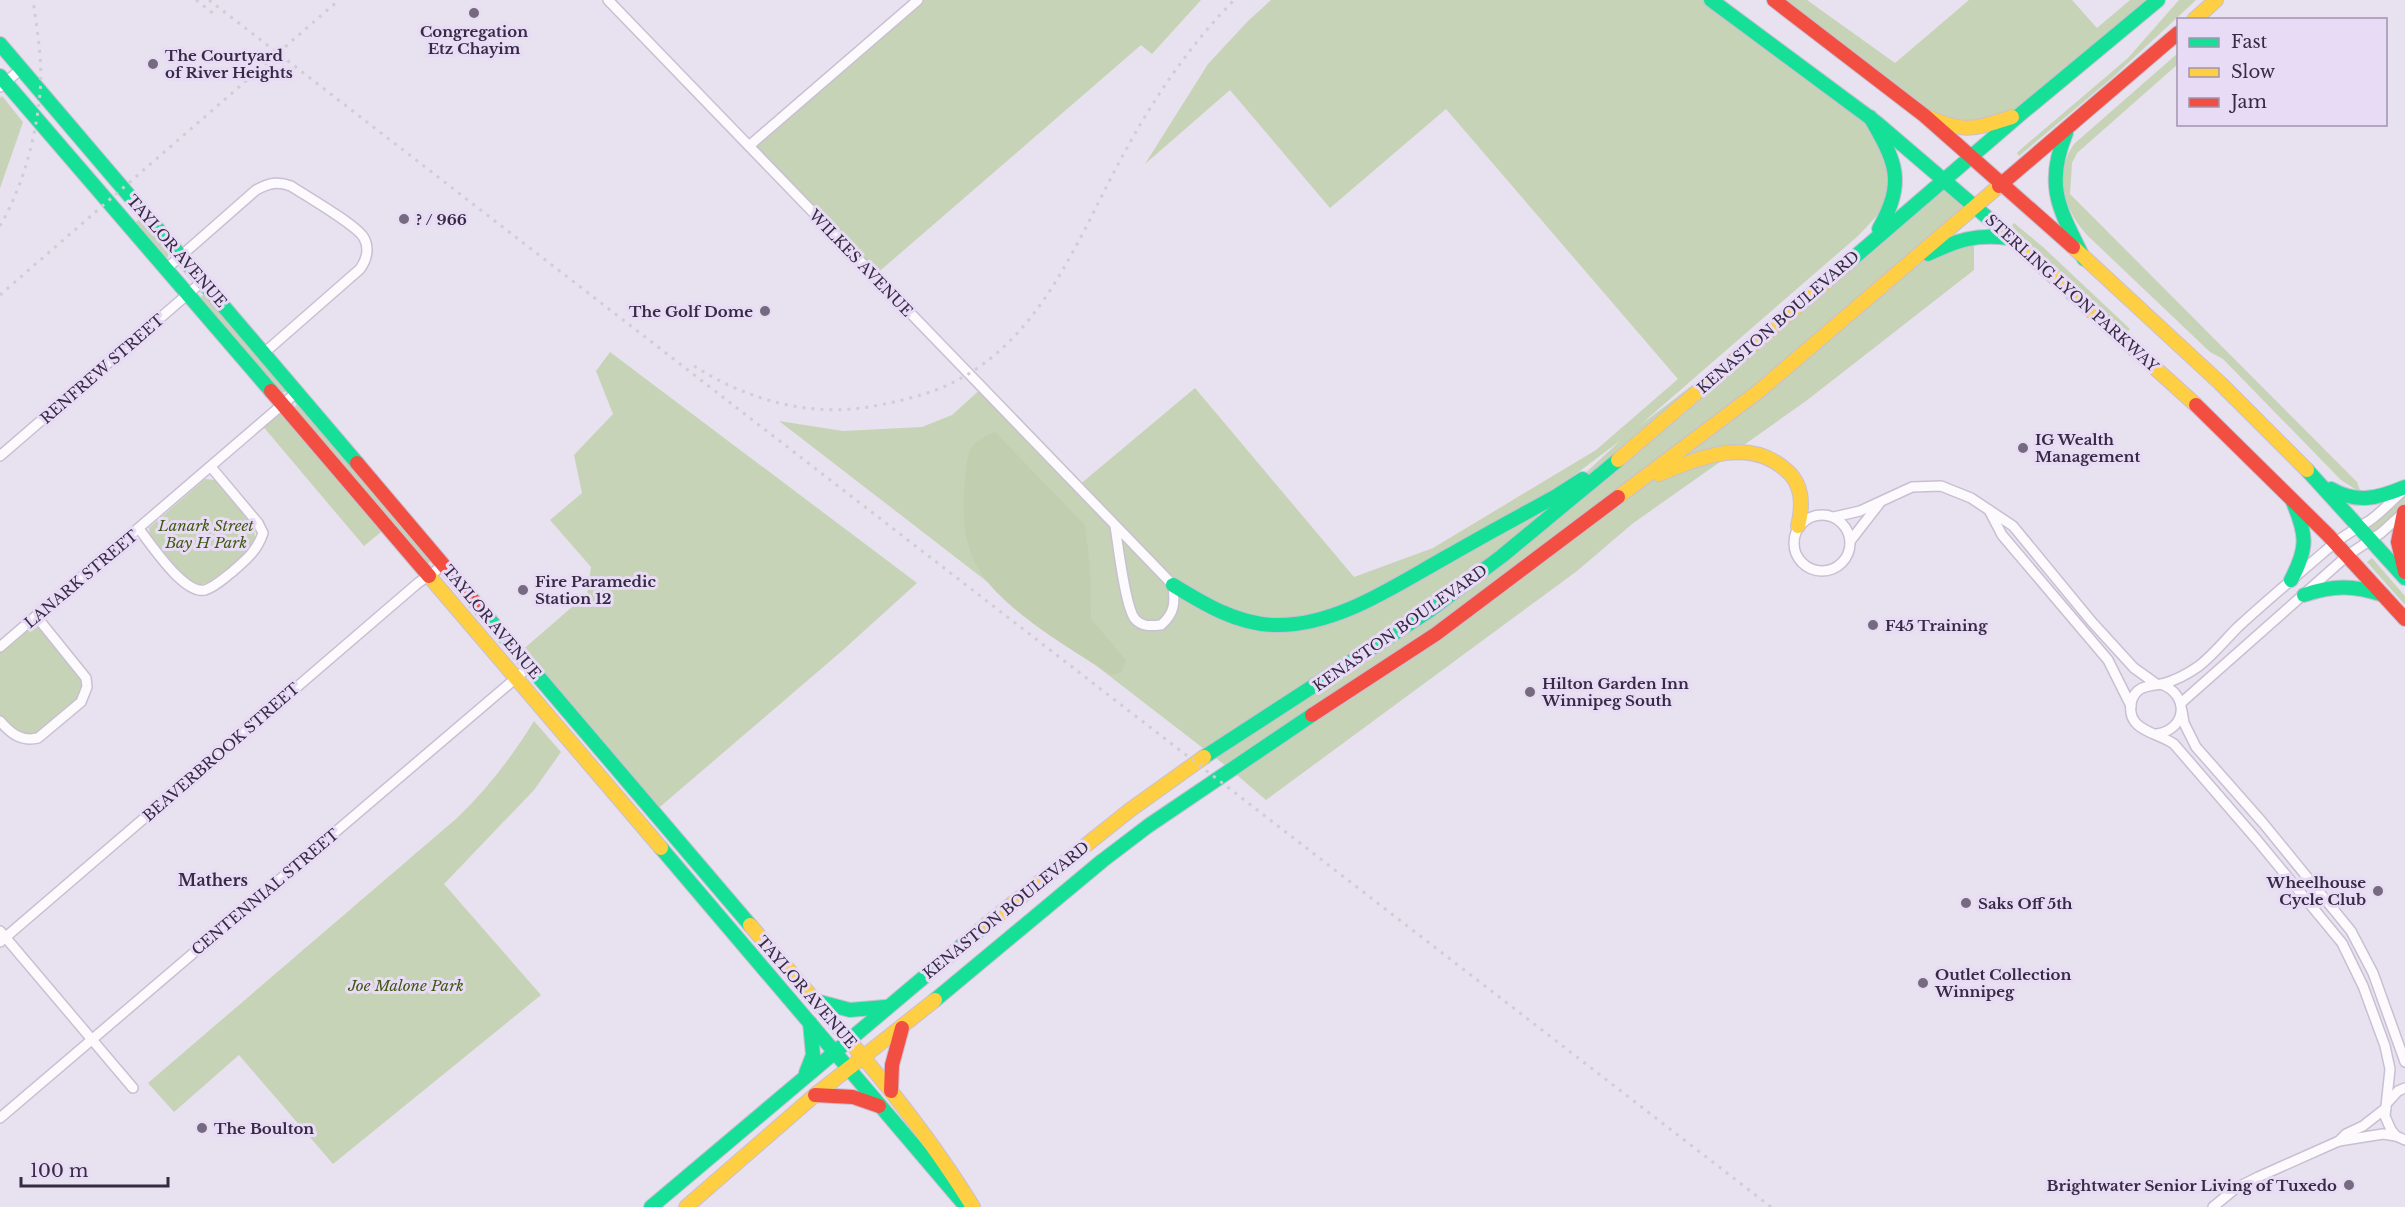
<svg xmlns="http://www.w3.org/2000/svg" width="2405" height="1207" font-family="'Libre Baskerville',serif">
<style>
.green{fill:#c7d3b6;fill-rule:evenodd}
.forest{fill:#c2ceb0}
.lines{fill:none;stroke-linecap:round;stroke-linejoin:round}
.street-casing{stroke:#c9bfd2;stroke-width:12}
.fast-casing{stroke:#c9bfd2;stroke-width:16}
.slow-casing{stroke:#c9bfd2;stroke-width:16}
.jam-casing{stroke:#c9bfd2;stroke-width:16}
.street{stroke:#fcfafd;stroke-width:9}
.fast{stroke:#16e098;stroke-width:14}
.slow{stroke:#ffcf43;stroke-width:14}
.jam{stroke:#f24e42;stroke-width:14}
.rail{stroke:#d0cdd3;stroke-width:3;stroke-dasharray:3 6;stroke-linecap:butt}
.poi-dot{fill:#756a80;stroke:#e8dbf5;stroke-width:2}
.labels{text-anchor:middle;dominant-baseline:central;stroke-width:6;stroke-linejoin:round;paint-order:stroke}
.poi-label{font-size:15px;font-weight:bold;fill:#372a44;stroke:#e8dbf5;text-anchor:start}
.street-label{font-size:15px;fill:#372a44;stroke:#e8dbf5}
.park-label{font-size:15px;font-style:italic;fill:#3f580f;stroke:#e8dbf5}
.neighbourhood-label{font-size:16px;font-weight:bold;fill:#372a44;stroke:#e8dbf5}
</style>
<rect width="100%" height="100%" fill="#e8e1ef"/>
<g class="green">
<path d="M918 0H1201L1152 54 1141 45 874 276 749 146Z"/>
<path d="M1271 0H1711L1870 117 1895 164 1885 207 1859 235 1639 426 1808 297 1945 179 1977 207 1911 262 1974 231V270L1806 401 1632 524 1577 571 1266 800 1230 769 779 421 843 431 922 427 952 415 982 388 1116 527 1078 486 1195 388 1354 577 1433 548 1596 450 1678 379 1446 109 1330 208 1230 90 1145 164 1208 64 1248 21ZM1621 440 1539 516H1538V512L1556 489Z"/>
<path d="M1774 0H1807L1895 63 1969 0H2072L2097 28 2130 0H2148L2023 112 1953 128Z"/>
<path d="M2179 0H2196L2112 78 2019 156 2017 153 2021 149 2128 58Z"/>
<path d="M2178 53V64L2077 153 2072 163 2070 194 2357 482 2361 493 2341 480 2223 359 2210 352 2088 236C2064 211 2053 174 2074 144Z"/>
<path d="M2 96 23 122 0 188V98Z"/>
<path d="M138 220H142L169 251 168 257 165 258 135 223Z"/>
<path d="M2014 223 2043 247 2130 329 2127 332 2017 232 2012 225Z"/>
<path d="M204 294 286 389 285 392 280 393 200 298Z"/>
<path d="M610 352 917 583 843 650 654 812 519 653 587 594 591 567 550 520 582 493 574 455 613 414 596 371Z"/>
<path d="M300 404 431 559 430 562 426 564 294 410 296 405Z"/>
<path d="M283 405 387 527 364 546 261 424Z"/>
<path d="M205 479 215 480 254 525 255 540 246 554 213 581 200 585 187 580 150 536 149 528Z"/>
<path d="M2405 489V511L2371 539 2359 525Z"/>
<path d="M2372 558 2405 596V605L2367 562Z"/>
<path d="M36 616 80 668 86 694 30 740 0 721V647Z"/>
<path d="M534 721 561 752 534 790 444 884 541 995 333 1164 239 1055 174 1112 148 1083 457 818C487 789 512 757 534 721Z"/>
</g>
<path class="forest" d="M995 432 1085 525 1090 567 1091 619 1126 660 1122 672 1111 675C1070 648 991 604 973 558 963 536 962 505 965 481 969 451 965 445 995 432Z"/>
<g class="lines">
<defs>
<g id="street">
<path d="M608 0 1173 585C1175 603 1175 613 1161 625 1151 626 1142 627 1135 619 1125 607 1118 544 1115 526"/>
<path d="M0 87 21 69"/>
<path d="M749 146 918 0"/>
<path d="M166 269 256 190C269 183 277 181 291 186 306 196 357 225 364 238 370 249 366 261 360 269L264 353"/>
<path d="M0 456 203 281"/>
<path d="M1989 510 2002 535 2108 660 2131 706"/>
<circle cx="1822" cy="543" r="28"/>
<path d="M1834 517 1860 511 1912 487 1941 486 1971 498 2013 526 2092 622 2134 668 2155 683"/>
<path d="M139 529C151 544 184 595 205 590 215 587 223 579 232 572 246 560 257 551 263 533L258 523 211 467"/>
<path d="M1851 540 1879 504"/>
<path d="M0 647 297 392"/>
<path d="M2181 703 2348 555 2381 533 2402 514"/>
<path d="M2182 711 2184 723 2196 747 2263 823 2351 931 2373 973 2405 1062"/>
<path d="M0 721C10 733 21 742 38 738L81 702 87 687 86 678 36 616"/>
<path d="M2157 734C2187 729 2190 695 2161 684"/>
<path d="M0 931 133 1088"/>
<path d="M0 942 418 583 444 565"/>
<path d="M2388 1102 2398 1091 2405 1088"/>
<path d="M0 1118 530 666"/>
<path d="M2396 1136 2391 1130 2385 1116 2390 1069 2385 1046 2363 986 2342 943 2257 840 2174 744C2157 732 2127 731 2131 704 2134 686 2148 686 2162 684 2174 681 2189 673 2199 666 2213 655 2225 640 2238 627 2266 601 2295 577 2324 552 2338 539 2353 530 2369 521 2381 513 2392 500 2403 491"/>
<path d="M2339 1141 2346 1134 2363 1126 2386 1108"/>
<path d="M2213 1207 2236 1188 2258 1177 2339 1141 2383 1134 2396 1136 2405 1140"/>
</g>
<g id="fast">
<path d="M1711 0 1877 123 2002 230"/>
<path d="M0 44 357 463"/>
<path d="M0 76 271 391"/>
<path d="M1870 117C1896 162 1906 181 1879 229"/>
<path d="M2066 133C2044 187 2060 210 2084 259"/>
<path d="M1928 254C1958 240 1975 234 2008 238"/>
<path d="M1843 267 2023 112 2158 0"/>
<path d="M2307 470 2405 578"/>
<path d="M2331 489C2357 504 2379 498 2405 487"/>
<path d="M2291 580C2308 548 2307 535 2293 502"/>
<path d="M1173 585C1204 604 1237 624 1274 625 1337 627 1397 584 1450 555 1486 534 1522 515 1558 495L1583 479"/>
<path d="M2304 595C2333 585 2354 585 2383 595"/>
<path d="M484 613 750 925"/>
<path d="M1204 757 1429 611 1502 556 1618 460"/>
<path d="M661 848 963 1203"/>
<path d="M935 1000 1102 861 1148 826 1312 715"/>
<path d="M816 1001 850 1010 885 1007"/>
<path d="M806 1073 813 1055 810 1023"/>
<path d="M651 1207 987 924"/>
</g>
<g id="slow">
<path d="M2194 20 2216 0"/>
<path d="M1925 116C1965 133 1971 130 2012 117"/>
<path d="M2002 230 2196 405"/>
<path d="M2073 247 2220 383 2307 470"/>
<path d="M1618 460 1843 267"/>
<path d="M1659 474C1700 458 1748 436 1786 470 1803 484 1803 506 1798 526"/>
<path d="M1618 497 1759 391 1999 186"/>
<path d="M429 576 661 848"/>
<path d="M987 924 1130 810 1204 757"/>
<path d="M750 925C828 1017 910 1104 973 1207"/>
<path d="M686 1207 815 1095 935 1000"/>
</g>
<g id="jam">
<path d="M1774 0 1925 116 2073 247"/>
<path d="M1999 186 2178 33"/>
<path d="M271 391 429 576"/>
<path d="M2196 405 2328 535 2405 619"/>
<path d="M357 463 484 613"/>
<path d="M2404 512 2398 542 2405 572"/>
<path d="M1312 715 1436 634 1618 497"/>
<path d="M891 1091 892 1065 902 1028"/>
<path d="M815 1095 853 1097 879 1106"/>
</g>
</defs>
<use href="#street" class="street-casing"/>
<use href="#fast" class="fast-casing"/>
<use href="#slow" class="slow-casing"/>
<use href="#jam" class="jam-casing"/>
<use href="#street" class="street"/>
<use href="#fast" class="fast"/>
<use href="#slow" class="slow"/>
<use href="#jam" class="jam"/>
<g class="rail">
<path d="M196 0 214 14"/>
<path d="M209 0 1771 1207"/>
<path d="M0 226C23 186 36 138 40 93 43 62 37 30 33 0"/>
<path d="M0 295 339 0"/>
<path d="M694 366C749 401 814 419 879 405 900 401 921 396 941 388 1043 345 1078 235 1128 146 1157 93 1192 43 1234 0"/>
</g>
</g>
<g class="poi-dot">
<circle cx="474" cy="13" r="6"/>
<circle cx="153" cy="64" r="6"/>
<circle cx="404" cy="219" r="6"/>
<circle cx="765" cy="311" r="6"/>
<circle cx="2023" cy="448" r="6"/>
<circle cx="523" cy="590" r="6"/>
<circle cx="1873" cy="625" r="6"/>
<circle cx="1530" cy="692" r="6"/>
<circle cx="2378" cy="891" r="6"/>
<circle cx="1966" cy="903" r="6"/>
<circle cx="1923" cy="983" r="6"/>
<circle cx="202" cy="1128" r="6"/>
<circle cx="2349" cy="1185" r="6"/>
</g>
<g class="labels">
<g class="poi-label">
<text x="474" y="31" text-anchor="middle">Congregation<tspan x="474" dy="17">Etz Chayim</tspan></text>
<text x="165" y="55">The Courtyard<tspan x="165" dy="17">of River Heights</tspan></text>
<text x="416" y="219">? / 966</text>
<text x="753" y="311" text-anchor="end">The Golf Dome</text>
<text x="2035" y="439">IG Wealth<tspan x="2035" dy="17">Management</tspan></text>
<text x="535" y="581">Fire Paramedic<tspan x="535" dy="17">Station 12</tspan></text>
<text x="1885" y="625">F45 Training</text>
<text x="1542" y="683">Hilton Garden Inn<tspan x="1542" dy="17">Winnipeg South</tspan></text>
<text x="2366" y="882" text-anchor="end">Wheelhouse<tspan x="2366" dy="17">Cycle Club</tspan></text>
<text x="1978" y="903">Saks Off 5th</text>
<text x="1935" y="974">Outlet Collection<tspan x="1935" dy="17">Winnipeg</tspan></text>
<text x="214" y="1128">The Boulton</text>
<text x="2337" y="1185" text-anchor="end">Brightwater Senior Living of Tuxedo</text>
</g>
<g class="street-label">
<text transform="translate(177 251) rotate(49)">TAYLOR AVENUE</text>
<text transform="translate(861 263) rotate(46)">WILKES AVENUE</text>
<text transform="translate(2072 293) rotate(42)">STERLING LYON PARKWAY</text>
<text transform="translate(1778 322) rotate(-41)">KENASTON BOULEVARD</text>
<text transform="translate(102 369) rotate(-41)">RENFREW STREET</text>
<text transform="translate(81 579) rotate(-40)">LANARK STREET</text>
<text transform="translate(492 622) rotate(50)">TAYLOR AVENUE</text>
<text transform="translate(1400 628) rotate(-35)">KENASTON BOULEVARD</text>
<text transform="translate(221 752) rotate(-41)">BEAVERBROOK STREET</text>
<text transform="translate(265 892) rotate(-40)">CENTENNIAL STREET</text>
<text transform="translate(1006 910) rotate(-39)">KENASTON BOULEVARD</text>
<text transform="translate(807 992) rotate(49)">TAYLOR AVENUE</text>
</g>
<g class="park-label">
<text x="206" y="525">Lanark Street<tspan x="206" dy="17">Bay H Park</tspan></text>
<text x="406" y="985">Joe Malone Park</text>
</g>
<g class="neighbourhood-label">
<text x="213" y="880">Mathers</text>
</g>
</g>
<rect x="2177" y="18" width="210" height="108" fill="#e8dbf5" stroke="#a194ae" stroke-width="1.5"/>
<rect x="2189" y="38" width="30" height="9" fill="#16e098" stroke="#a194ae" stroke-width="1.5"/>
<text x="2231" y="48" font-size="18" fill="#372a44">Fast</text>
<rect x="2189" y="68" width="30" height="9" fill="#ffcf43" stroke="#a194ae" stroke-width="1.5"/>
<text x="2231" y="78" font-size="18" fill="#372a44">Slow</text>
<rect x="2189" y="98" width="30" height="9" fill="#f24e42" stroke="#a194ae" stroke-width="1.5"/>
<text x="2231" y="108" font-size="18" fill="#372a44">Jam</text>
<path d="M21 1177v9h147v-9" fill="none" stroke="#372a44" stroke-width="3"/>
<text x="30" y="1177" font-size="18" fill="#372a44" stroke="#e8dbf5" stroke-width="4.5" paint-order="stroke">100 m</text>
</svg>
